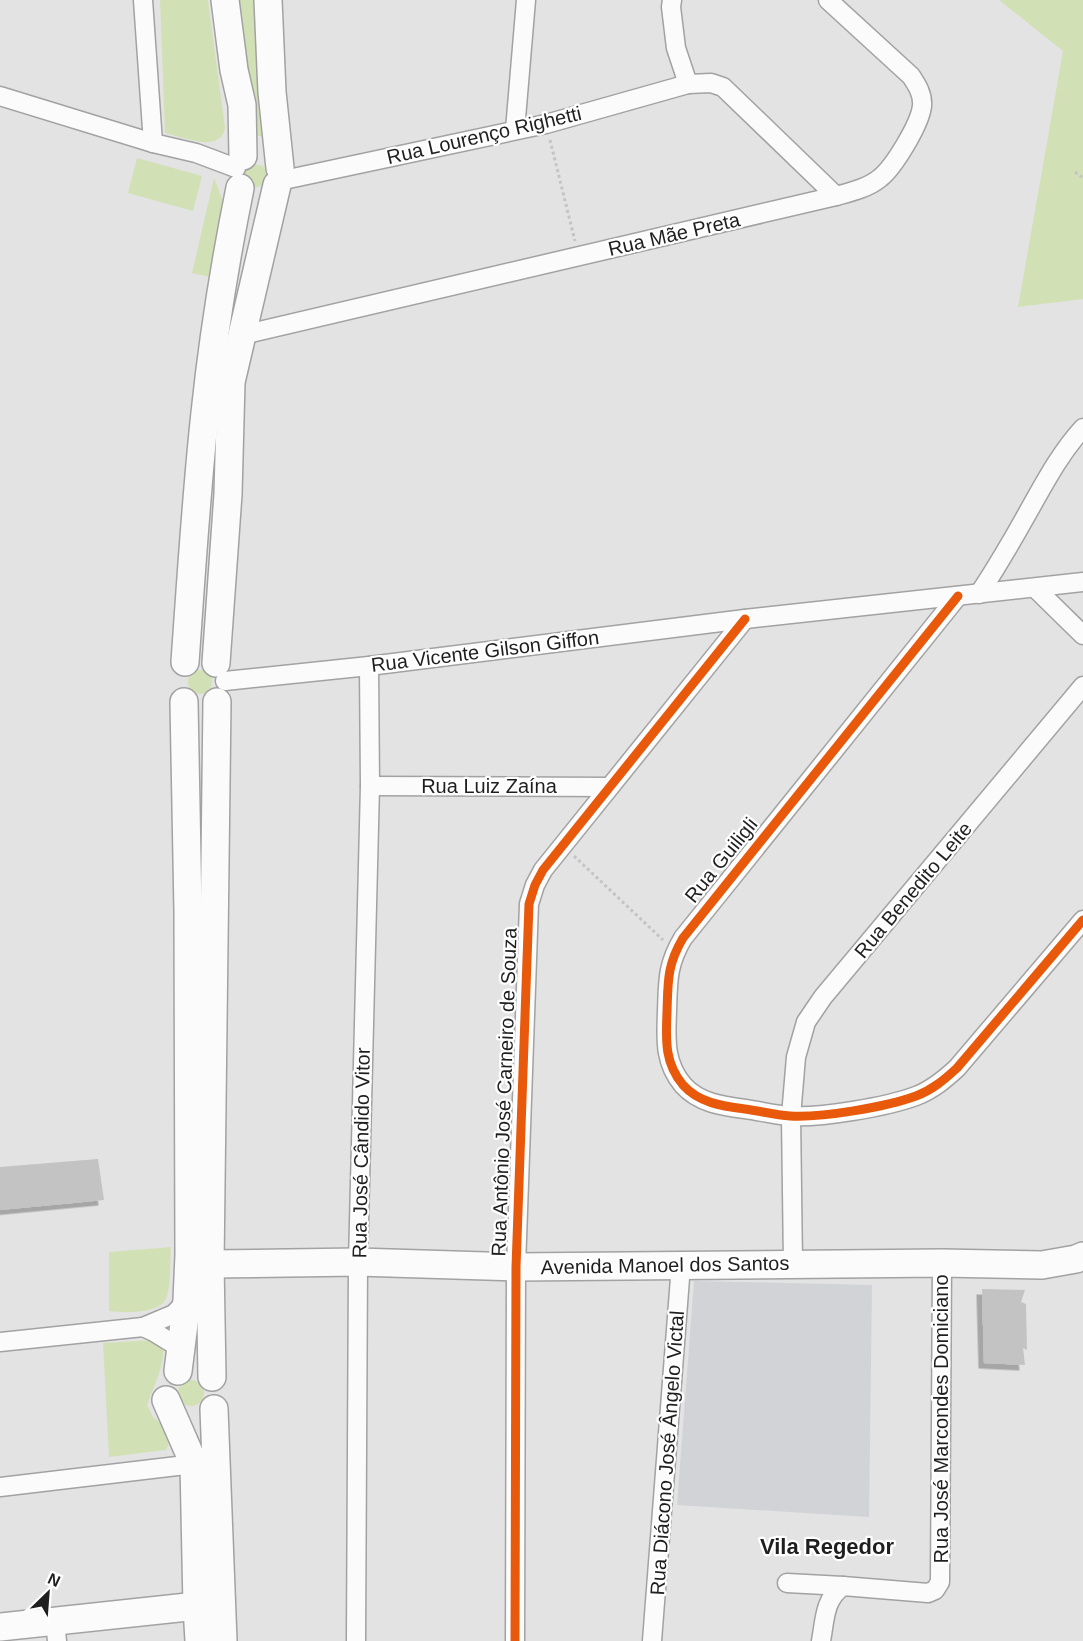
<svg xmlns="http://www.w3.org/2000/svg" width="1083" height="1641" font-family="Helvetica,sans-serif">
<style>
.built{fill:#d1d3d7}
.green{fill:#d2e1b5}
.building{fill:#c3c3c4;filter:url(#shadow)}
.lines{fill:none;stroke-linecap:round;stroke-linejoin:round}
.street-casing{stroke:#a2a2a2;stroke-width:21}
.secondary-casing{stroke:#a2a2a2;stroke-width:30}
.path{stroke:#c4c4c4;stroke-width:3;stroke-dasharray:3 3;stroke-linecap:butt}
.street{stroke:#fbfbfb;stroke-width:18}
.secondary{stroke:#fbfbfb;stroke-width:27}
.cycleway-casing{stroke:#fff;stroke-width:13}
.cycleway{stroke:#e8590c;stroke-width:9}
.labels{text-anchor:middle;dominant-baseline:central;stroke-width:4.5;stroke-linejoin:round;paint-order:stroke}
.street-label{font-size:20px;fill:#1f1f20;stroke:#fff}
.quarter-label{font-size:22px;font-weight:bold;fill:#1f1f20;stroke:#fff}
</style>
<defs>
<filter id="shadow"><feDropShadow dx="-5.5" dy="5.5" stdDeviation="0" flood-color="#0004"/></filter>
</defs>
<rect width="100%" height="100%" fill="#e3e3e4"/>
<path class="built" d="M694 1281 872 1285 869 1517 677 1505Z"/>
<g class="green">
<path d="M160 0H208L225 128C220 154 183 137 165 133Z"/>
<path d="M236 0H258L265 137 248 134Z"/>
<path d="M999 0H1083V299L1018 307 1063 51Z"/>
<path d="M137 158 202 176 193 211 128 193Z"/>
<path d="M252 164 263 166 267 173 264 184 261 186 253 188 242 176 245 168Z"/>
<path d="M214 178 225 206 215 278 192 273Z"/>
<circle cx="200" cy="682" r="12"/>
<path d="M171 1247C170 1260 171 1288 166 1299 159 1314 123 1313 109 1311V1252Z"/>
<path d="M152 1340 163 1347C165 1366 153 1388 147 1405L153 1417 170 1431 169 1442 166 1450 109 1457 103 1343Z"/>
<circle cx="191" cy="1393" r="13"/>
</g>
<g class="building">
<path d="M98 1159 104 1200 0 1210V1167Z"/>
<path d="M982 1289 1025 1290 1021 1302 1026 1304 1027 1350 1023 1348 1025 1365 984 1363Z"/>
</g>
<g class="lines">
<defs>
<g id="street">
<path d="M143 0 153 143"/>
<path d="M672 0 671 7 676 48 688 84"/>
<path d="M0 96 153 143 196 153 236 168"/>
<path d="M515 130 526 0"/>
<path d="M279 181 546 124 688 84 711 83 723 87 836 196"/>
<path d="M242 335 836 196C851 192 868 188 880 178 894 167 920 124 922 106 923 94 917 85 911 76L828 0"/>
<path d="M1035 588 1083 635"/>
<path d="M979 594C996 568 1012 541 1027 514 1044 484 1060 453 1083 428"/>
<path d="M958 596 683 938C667 965 668 981 667 1012 666 1039 664 1062 683 1085 699 1103 722 1106 745 1109 760 1111 775 1115 790 1116 821 1118 886 1107 916 1096 932 1090 944 1080 957 1068L1083 920"/>
<path d="M225 681 369 666 745 619 1083 582"/>
<path d="M370 786 609 787"/>
<path d="M793 1264 791 1116 796 1057 806 1022 823 997 1083 686"/>
<path d="M143 1327 154 1332 180 1348"/>
<path d="M0 1342 143 1327 174 1314 187 1300"/>
<path d="M0 1487 194 1464"/>
<path d="M787 1583 843 1586"/>
<path d="M55 1620 57 1641"/>
<path d="M356 1641 358 1262 370 786 369 666"/>
<path d="M515 1641 516 1267 529 904 535 885 543 870 745 619"/>
<path d="M652 1641 681 1265"/>
<path d="M821 1641C825 1620 824 1599 843 1586L928 1593 935 1590 940 1582 942 1263"/>
</g>
<g id="secondary">
<path d="M225 0 234 70 242 105 243 156"/>
<path d="M268 0 272 92 280 168"/>
<path d="M185 662C191 579 196 496 205 413 213 337 225 262 240 188"/>
<path d="M216 663 228 494 231 382 277 185"/>
<path d="M210 1264 358 1262 516 1267 942 1263 1042 1265 1076 1259 1083 1256"/>
<path d="M178 1371 187 1300 189 1255 188 911 184 702"/>
<path d="M212 1377 210 1264 217 702"/>
<path d="M166 1400 194 1464 197 1606 199 1641"/>
<path d="M214 1409 223 1641"/>
<path d="M0 1627 197 1606"/>
</g>
</defs>
<use href="#street" class="street-casing"/>
<use href="#secondary" class="secondary-casing"/>
<g class="path">
<path d="M550 140 575 241"/>
<path d="M1075 172 1083 178"/>
<path d="M574 856 663 940"/>
</g>
<use href="#street" class="street"/>
<use href="#secondary" class="secondary"/>
<defs>
<g id="cycleway">
<path d="M958 596 683 938C667 965 668 981 667 1012 666 1039 664 1062 683 1085 699 1103 722 1106 745 1109 760 1111 775 1115 790 1116 821 1118 886 1107 916 1096 932 1090 944 1080 957 1068L1083 920"/>
<path d="M515 1641 516 1267 529 904 535 885 543 870 745 619"/>
</g>
</defs>
<use href="#cycleway" class="cycleway-casing"/>
<use href="#cycleway" class="cycleway"/>
</g>
<g class="labels">
<g class="street-label">
<text transform="translate(484 135) rotate(-13)">Rua Lourenço Righetti</text>
<text transform="translate(674 234) rotate(-13)">Rua Mãe Preta</text>
<text transform="translate(485 651) rotate(-7)">Rua Vicente Gilson Giffon</text>
<text x="489" y="786">Rua Luiz Zaína</text>
<text transform="translate(721 860) rotate(-51)">Rua Guiligli</text>
<text transform="translate(913 890) rotate(-50)">Rua Benedito Leite</text>
<text transform="translate(504 1092) rotate(-88)">Rua Antônio José Carneiro de Souza</text>
<text transform="translate(361 1153) rotate(-89)">Rua José Cândido Vitor</text>
<text transform="translate(665 1265) rotate(-1)">Avenida Manoel dos Santos</text>
<text transform="translate(941 1419) rotate(-90)">Rua José Marcondes Domiciano</text>
<text transform="translate(667 1453) rotate(-86)">Rua Diácono José Ângelo Victal</text>
</g>
<g class="quarter-label">
<text x="827" y="1546">Vila Regedor</text>
</g>
</g>
<g transform="translate(48 1593) rotate(25)" stroke="#ffffff" stroke-width="4.5" paint-order="stroke">
<path d="M0-4.5L10 22L0 15L-10 22Z" fill="#1f1f20"/>
<text y="-9" font-size="16" font-weight="bold" text-anchor="middle" fill="#1f1f20">N</text>
</g>
</svg>
